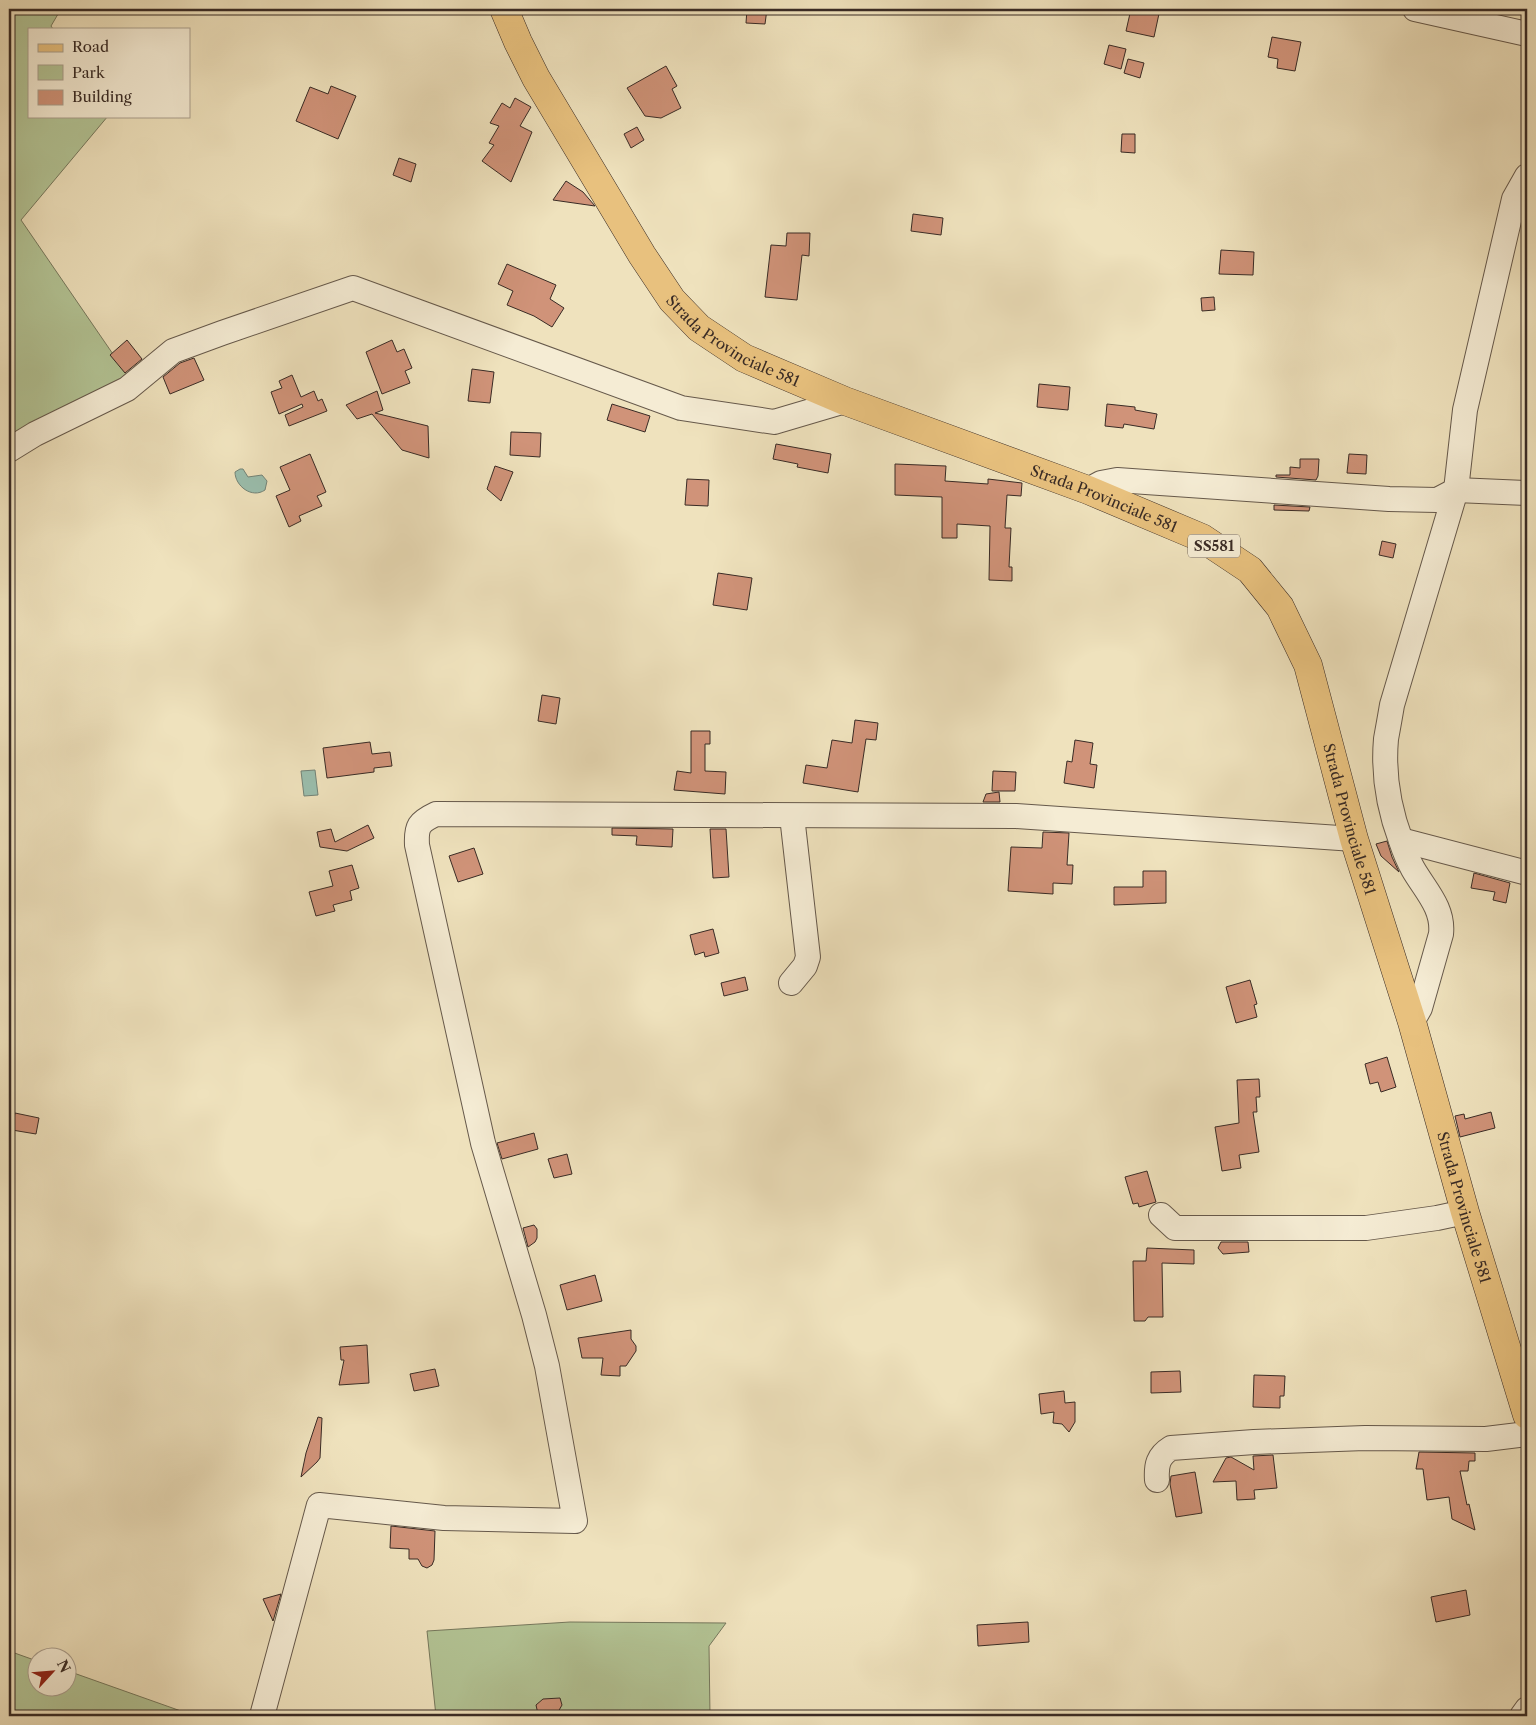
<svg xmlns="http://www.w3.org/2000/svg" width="1536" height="1725" font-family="'Libre Caslon Text',serif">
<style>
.green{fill:#b3c495;stroke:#76785d}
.water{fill:#9abead;stroke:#738377}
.building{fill:#d09379;stroke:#392b25}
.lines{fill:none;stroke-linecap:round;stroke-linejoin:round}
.minor-casing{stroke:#66594b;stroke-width:26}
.major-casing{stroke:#392b25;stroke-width:29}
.minor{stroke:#f5ecd4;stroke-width:24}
.major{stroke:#e8c17e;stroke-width:28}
.labels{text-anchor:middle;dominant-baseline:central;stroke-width:4.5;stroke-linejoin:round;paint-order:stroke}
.shield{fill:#f5ecd4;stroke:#71655a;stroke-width:1}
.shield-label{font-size:14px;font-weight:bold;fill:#392b25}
.street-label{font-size:15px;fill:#392b25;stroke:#f5ecd4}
</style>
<rect width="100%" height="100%" fill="#efe2bd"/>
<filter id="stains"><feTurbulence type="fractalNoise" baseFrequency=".004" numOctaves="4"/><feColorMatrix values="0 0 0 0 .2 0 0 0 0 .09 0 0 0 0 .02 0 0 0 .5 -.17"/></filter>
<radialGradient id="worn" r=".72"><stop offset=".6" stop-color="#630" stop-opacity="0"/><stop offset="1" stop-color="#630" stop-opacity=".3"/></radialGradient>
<g class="green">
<path d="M9 9H61L51 26 53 29H29V116H108L21 220 128 376 9 440Z"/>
<path d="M570 1622 726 1623 709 1646 710 1716H436L427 1631Z"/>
<path d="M9 1651 37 1661 38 1688H68V1671L195 1716H9Z"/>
</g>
<g class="water">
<path d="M240 469H243L248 477 262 475 267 481 265 490C252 499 235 486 235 472Z"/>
<path d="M315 770 318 795 304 796 301 771Z"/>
</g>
<g class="building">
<path d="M747 9H767L765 24 746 23Z"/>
<path d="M1131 9H1160L1154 37 1126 31Z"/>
<path d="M1272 37 1301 42 1295 71 1277 68 1278 59 1268 57Z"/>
<path d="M1109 45 1126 49 1121 69 1104 64Z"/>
<path d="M1128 59 1144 63 1140 78 1124 73Z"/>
<path d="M666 66 677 86 672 89 681 108 661 118 645 116 627 88Z"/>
<path d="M331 86 356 96 338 139 296 121 310 87 328 94Z"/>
<path d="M515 98 531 107 520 126 532 132 511 182 482 161 494 145 489 143 499 126 490 123 502 103 510 108Z"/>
<path d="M637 127 644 140 631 148 624 134Z"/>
<path d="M1122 134H1135V153L1121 152Z"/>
<path d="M399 158 416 164 411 182 393 175Z"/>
<path d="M566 181 583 192 595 206 553 200Z"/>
<path d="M913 214 943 218 941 235 911 231Z"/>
<path d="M787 233H810L809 256 802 255 797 300 765 297 771 245 786 246Z"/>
<path d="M1221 250 1254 252 1253 275 1219 274Z"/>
<path d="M507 264 556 285 550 299 564 308 552 327 534 316 507 305 513 291 498 284Z"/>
<path d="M1214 297 1215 310 1202 311 1201 298Z"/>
<path d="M127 340 142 359 125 373 110 355Z"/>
<path d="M392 340 397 352 404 349 412 368 405 371 410 383 382 394 366 352Z"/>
<path d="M194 358 204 380 170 394 163 377 180 363Z"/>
<path d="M472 369 494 372 490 403 468 401Z"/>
<path d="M292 375 301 397 314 391 318 401 322 399 327 411 289 426 285 415 303 407 302 404 279 414 271 392 282 388 279 381Z"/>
<path d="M1039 384 1070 387 1068 410 1037 407Z"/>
<path d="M377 391 383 410 375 413 428 426 429 458 402 450 372 414 357 419 346 405Z"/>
<path d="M612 404 650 416 645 432 607 420Z"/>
<path d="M1107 404 1135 407V410L1157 414 1154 429 1124 424 1123 428 1105 426Z"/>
<path d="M511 432 541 433 540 457 510 455Z"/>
<path d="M776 444 831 454 828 473 797 467 798 464 773 459Z"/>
<path d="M310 454 326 492 317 496 322 506 299 516 301 521 289 527 276 496 290 490 280 467Z"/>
<path d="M1349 454 1367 455 1366 474 1347 473Z"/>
<path d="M1300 459H1319L1318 476 1316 480 1276 477V475H1290V467L1300 468Z"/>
<path d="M895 464 946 466 945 481 988 484V479L1022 483 1021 496 1007 495 1005 528H1011L1009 567H1012V581L989 580 990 526 957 524V538H942V497L895 495Z"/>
<path d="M495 466 513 472 501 501 487 489Z"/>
<path d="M687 479 709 480 708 506 685 505Z"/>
<path d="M1274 505 1310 507 1309 511 1274 510Z"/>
<path d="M1382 541 1396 544 1393 558 1379 555Z"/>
<path d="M718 573 752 578 747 610 713 605Z"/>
<path d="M542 695 560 698 556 724 538 721Z"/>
<path d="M855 720 878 723 876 740 866 739 858 792 803 783 806 765 827 768 832 740 852 743Z"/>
<path d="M691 731H710V744H705V771L726 772 725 794 674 790 677 771 691 773Z"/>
<path d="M1075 740 1093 743 1090 764 1097 765 1094 788 1064 783 1067 761 1072 762Z"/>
<path d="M370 742 372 754 390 752 392 766 374 768V772L327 778 323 748Z"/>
<path d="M993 771 1016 772 1015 791H992Z"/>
<path d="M999 792 1000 802H983L986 794Z"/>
<path d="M368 825 374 838 347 851 320 847 317 832 331 829 335 842Z"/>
<path d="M612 828 673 829 672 847 636 845 637 836 612 835Z"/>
<path d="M710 829H726L729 877 713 878Z"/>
<path d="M1043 832 1069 833 1067 865H1073L1072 884 1053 883V894L1008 891 1011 847 1042 848Z"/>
<path d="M1387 841 1392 857 1399 872 1381 856 1376 844Z"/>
<path d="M474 848 483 874 458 882 449 856Z"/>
<path d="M352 865 359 888 350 891 352 900 333 905 335 911 316 916 309 892 333 886 329 871Z"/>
<path d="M1143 871H1166V903L1114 905V887H1143Z"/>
<path d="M1474 873 1510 883 1506 903 1493 900 1495 892 1471 888Z"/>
<path d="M713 929 719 953 705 957 704 952 695 955 690 935Z"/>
<path d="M745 977 748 990 724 996 721 983Z"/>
<path d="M1250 980 1257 1004 1254 1005 1257 1017 1236 1023 1226 987Z"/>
<path d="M1387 1057 1396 1087 1381 1092 1378 1082 1370 1084 1365 1064Z"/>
<path d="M1259 1079 1260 1097H1256L1257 1112H1253L1259 1152 1239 1155 1241 1168 1222 1171 1215 1127 1239 1123 1237 1080Z"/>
<path d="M1491 1112 1495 1128 1460 1137 1455 1116 1464 1114 1465 1119Z"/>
<path d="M15 1113 39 1118 36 1134 12 1130Z"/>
<path d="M534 1133 538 1149 502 1159 497 1143Z"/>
<path d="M567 1154 572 1174 554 1178 548 1159Z"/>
<path d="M1147 1171 1156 1202 1139 1207 1138 1203 1133 1204 1125 1177Z"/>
<path d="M534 1225 537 1229V1238L535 1242 528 1247 523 1228Z"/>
<path d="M1221 1242H1248L1249 1252 1223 1254 1218 1248Z"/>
<path d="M1147 1248 1194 1250V1264L1162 1263 1163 1317H1148L1145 1321H1134L1133 1261H1146Z"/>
<path d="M595 1275 602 1301 567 1310 560 1285Z"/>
<path d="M631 1330V1339L636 1346V1351L626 1366H620V1376L601 1375 603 1358H582L578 1338Z"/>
<path d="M367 1345 369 1383 339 1385 344 1360H341L340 1347Z"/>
<path d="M435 1369 439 1386 414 1391 410 1374Z"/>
<path d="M1180 1371 1181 1392 1151 1393V1372Z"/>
<path d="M1254 1375 1285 1376 1284 1396H1280V1408L1253 1407Z"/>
<path d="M1064 1391 1065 1403 1075 1402V1422L1069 1432 1062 1424 1053 1423 1054 1412 1041 1414 1039 1394Z"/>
<path d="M318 1417 322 1418 320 1458 317 1462 301 1477 306 1453Z"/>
<path d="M1419 1452 1475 1453V1461H1469L1468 1471H1460L1467 1505 1469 1504 1475 1530 1452 1519 1449 1497 1427 1500 1423 1469H1416Z"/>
<path d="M1273 1455 1277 1488 1254 1490 1255 1499 1237 1500 1236 1481 1213 1482 1226 1458 1231 1457 1254 1470 1253 1456Z"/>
<path d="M1195 1472 1202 1513 1176 1517 1170 1484 1171 1476Z"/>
<path d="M391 1526 435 1531 434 1560 432 1565 427 1568 422 1566 418 1559H409V1549L390 1548Z"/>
<path d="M1466 1590 1470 1615 1436 1622 1431 1597Z"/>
<path d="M281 1594 273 1621 263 1599Z"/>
<path d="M1028 1622 1029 1642 978 1646 977 1625Z"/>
<path d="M560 1698 562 1705 558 1712 542 1716 538 1714 536 1705 543 1699Z"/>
</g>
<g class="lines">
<defs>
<g id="minor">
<path d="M1415 9 1527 34"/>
<path d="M9 450 35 434 127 389 173 351 222 333 353 288 681 408 774 422 845 401"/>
<path d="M1088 490 1101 483 1117 480 1389 499 1437 500 1456 490 1527 493"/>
<path d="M1401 840 1527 873"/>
<path d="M791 983 805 966 808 957 792 816"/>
<path d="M1412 1022 1420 1008 1441 934C1444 908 1425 890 1413 869 1408 860 1404 850 1401 841 1389 809 1383 773 1386 739 1388 728 1390 717 1392 705L1456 490 1465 410 1514 199 1527 176"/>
<path d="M1161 1215 1175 1228H1366L1437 1218 1465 1212"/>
<path d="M1157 1480C1156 1465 1158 1456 1171 1448L1254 1442 1365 1438 1486 1439 1527 1434"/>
<path d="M262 1716 319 1505 444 1518 575 1521 547 1366 534 1315 483 1143 417 845C416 826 419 822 436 814L1016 816 1354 839"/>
<path d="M1522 1716 1527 1709"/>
</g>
<g id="major">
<path id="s1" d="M504 9 518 42 536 78 642 255 672 300 699 328 744 358 845 401 1088 490 1202 538 1250 570 1280 607 1308 665 1354 839 1412 1022 1465 1212 1527 1415"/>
</g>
</defs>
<use href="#minor" class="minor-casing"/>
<use href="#major" class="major-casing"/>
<use href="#minor" class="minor"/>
<use href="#major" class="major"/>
</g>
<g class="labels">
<rect class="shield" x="1188" y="534.5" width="52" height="23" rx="4"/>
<g class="shield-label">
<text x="1214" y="546">SS581</text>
</g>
<g class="street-label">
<text stroke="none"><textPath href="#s1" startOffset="411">Strada Provinciale 581</textPath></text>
<text stroke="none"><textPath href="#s1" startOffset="816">Strada Provinciale 581</textPath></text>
<text stroke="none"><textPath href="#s1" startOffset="1251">Strada Provinciale 581</textPath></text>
<text stroke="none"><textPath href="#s1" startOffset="1656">Strada Provinciale 581</textPath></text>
</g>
</g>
<rect width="1536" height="1725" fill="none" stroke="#efe2bd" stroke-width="30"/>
<rect x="10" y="10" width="1516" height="1705" fill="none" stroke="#392b25" stroke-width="2.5"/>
<rect x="15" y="15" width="1506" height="1695" fill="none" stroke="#392b25"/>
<rect x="28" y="28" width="162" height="90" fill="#f5ecd4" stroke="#aa9f8e"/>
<rect x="38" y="44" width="25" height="8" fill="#e8c17e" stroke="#aa9f8e"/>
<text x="72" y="52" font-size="15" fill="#392b25">Road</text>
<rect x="38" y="65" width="25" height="15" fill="#b3c495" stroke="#aa9f8e"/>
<text x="72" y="78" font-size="15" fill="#392b25">Park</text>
<rect x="38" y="90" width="25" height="15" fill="#d09379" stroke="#aa9f8e"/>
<text x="72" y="102" font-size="15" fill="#392b25">Building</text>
<g transform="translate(52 1672) rotate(64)"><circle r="24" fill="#f5ecd4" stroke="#aa9f8e"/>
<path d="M0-4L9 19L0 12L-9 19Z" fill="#8f2418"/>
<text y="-8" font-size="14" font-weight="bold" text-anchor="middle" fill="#392b25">N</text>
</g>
<rect width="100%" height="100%" filter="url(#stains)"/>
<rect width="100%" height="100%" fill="url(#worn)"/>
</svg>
